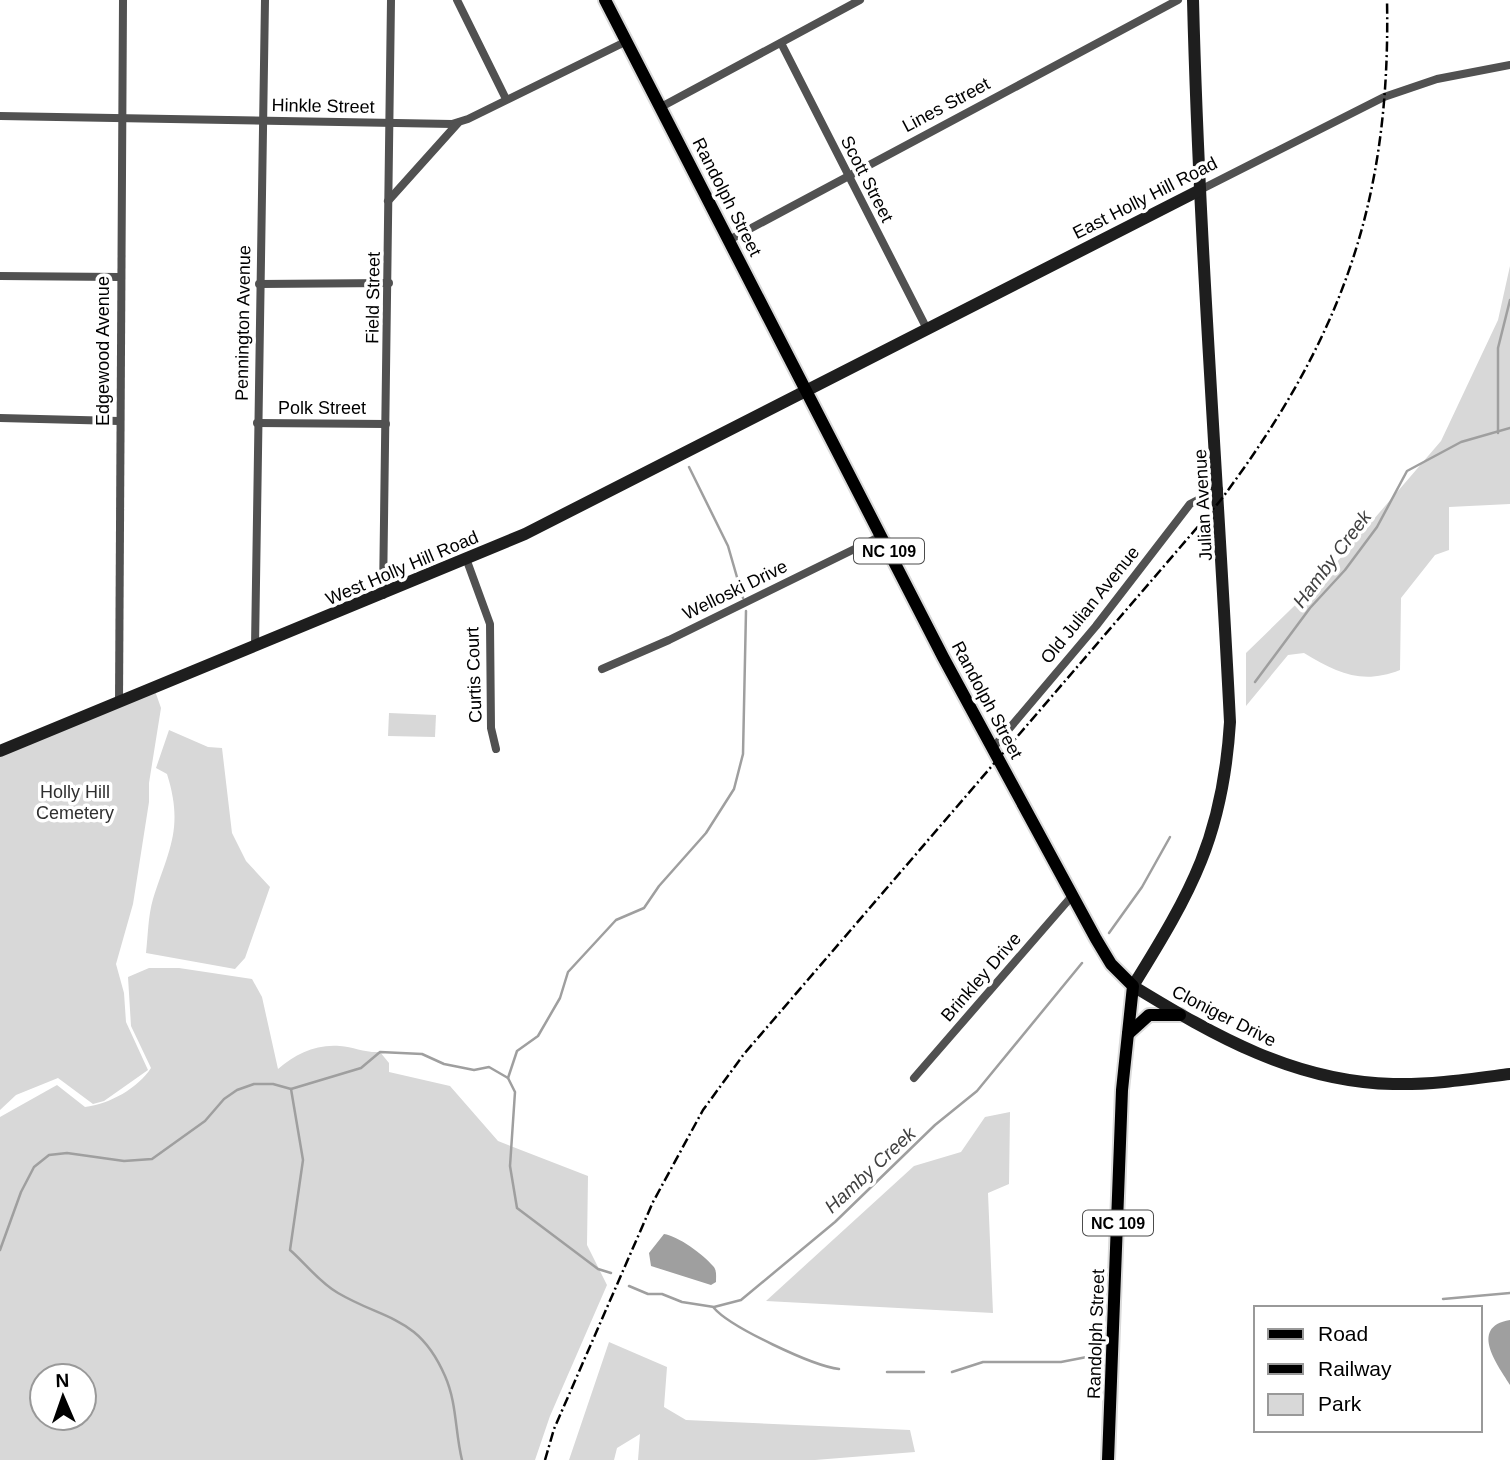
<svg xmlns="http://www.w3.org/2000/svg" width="1510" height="1460" font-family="Arial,sans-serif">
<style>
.green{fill:#d8d8d8;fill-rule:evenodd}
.water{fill:#9f9f9f}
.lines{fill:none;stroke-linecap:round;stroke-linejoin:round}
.stream{stroke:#9f9f9f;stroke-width:2.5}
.primary-casing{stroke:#dbdbdb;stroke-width:16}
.street{stroke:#515151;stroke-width:8}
.secondary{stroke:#1e1e1e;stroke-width:12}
.primary{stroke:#000;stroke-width:12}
.rail{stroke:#000;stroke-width:2.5;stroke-dasharray:10 3.5 2 3.5;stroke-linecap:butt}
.labels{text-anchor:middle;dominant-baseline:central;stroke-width:7;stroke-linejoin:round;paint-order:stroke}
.shield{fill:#fff;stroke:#4c4c4c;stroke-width:2}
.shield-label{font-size:16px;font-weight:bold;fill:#000}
.street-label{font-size:18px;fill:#000;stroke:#fff}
.park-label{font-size:18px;fill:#2f2f2f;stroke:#fff}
.water-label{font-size:19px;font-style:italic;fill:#404040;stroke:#fff}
</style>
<rect width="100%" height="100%" fill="#fff"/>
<g class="green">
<path d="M1510 266V504L1449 507V550L1435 555 1401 598 1400 670C1362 685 1337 673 1304 653L1288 655 1246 706V653L1324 577 1441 441 1498 320Z"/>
<path d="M154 688 161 708 149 783V802L133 904 116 964 124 993 126 1022 148 1070 104 1101 93 1104 58 1078 16 1095 0 1110V751Z"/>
<path d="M389 713 436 715 435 737 388 736Z"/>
<path d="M169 730 208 747 222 748 232 833 246 861 270 887 245 958 235 969 146 953C148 936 148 916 153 899 169 849 184 828 167 774L156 768Z"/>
<path d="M149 968H179L252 979 262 997 278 1069C296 1054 315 1044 340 1046 353 1047 366 1053 380 1052L389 1063V1072L450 1086 498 1141 588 1176 587 1245 607 1285 550 1416 535 1460H0V1117L57 1085 85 1107C110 1104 138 1088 151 1068L131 1026 128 977ZM42 1376H84V1418H42Z"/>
<path d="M1010 1112 1009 1184 988 1193 993 1313 766 1301 914 1166 961 1152 985 1117Z"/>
<path d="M609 1342 667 1367 664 1407 686 1420 910 1430 915 1452 815 1460H638L640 1434 617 1448 614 1460H569Z"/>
</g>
<g class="water">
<path d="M664 1234C678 1236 703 1254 713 1266 717 1270 716 1276 716 1282L711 1285 651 1266 649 1253Z"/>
<path d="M1510 1320V1385C1500 1368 1467 1327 1510 1320Z"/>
</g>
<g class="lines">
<g class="stream">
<path d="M1498 433V348L1510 300"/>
<path d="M689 467 728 546 743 598"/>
<path d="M1255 682 1310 608 1345 570 1377 527 1407 471 1461 442 1510 428"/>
<path d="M1109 933 1142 887 1170 837"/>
<path d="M508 1078 517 1051 538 1036 560 998 568 972 616 920 644 908 659 886 706 833 734 789 743 754 746 611"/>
<path d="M291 1089 303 1160 290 1250C305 1263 320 1283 338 1293 386 1321 419 1316 445 1376 457 1403 455 1432 462 1460"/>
<path d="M0 1250 21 1192 34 1167 49 1155 67 1153 124 1161 152 1159 205 1121 224 1099 237 1090 254 1084H273L291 1089 361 1068 380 1052 422 1054 444 1064 474 1070 489 1067 508 1078 515 1092 510 1166 517 1208 598 1269 611 1273"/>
<path d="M629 1286 648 1294H662L682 1302 714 1307 741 1300 835 1222 935 1125 977 1091 1082 963"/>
<path d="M1443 1299 1510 1293"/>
<path d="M714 1308C730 1327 813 1366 839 1369"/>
<path d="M887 1372H924"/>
<path d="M952 1372 983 1362H1061L1092 1356"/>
</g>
<defs>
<g id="primary">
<path d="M605 0 943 657 1096 939 1111 964 1133 986 1122 1090 1108 1460"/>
<path d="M1128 1034 1149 1015H1180"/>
</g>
</defs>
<use href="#primary" class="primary-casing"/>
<g class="street">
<path d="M457 0 506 99"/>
<path d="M781 43 927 329"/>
<path d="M661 107 860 0"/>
<path d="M0 116 452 124 468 119 627 41"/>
<path d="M1198 191 1384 97 1437 79 1510 65"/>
<path d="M388 201 458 123"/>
<path d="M729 240 1178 0"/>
<path d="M0 276 119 277"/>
<path d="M259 284 389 283"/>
<path d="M0 418 119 421"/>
<path d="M257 423 386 424"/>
<path d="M467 561 490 624 491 728 496 749"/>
<path d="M383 595 391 0"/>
<path d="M255 647 265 0"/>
<path d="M602 669 669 640 881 536"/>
<path d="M119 702 123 0"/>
<path d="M992 749 1096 626 1190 504 1219 489"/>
<path d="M914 1078 1072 896"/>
</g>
<g class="secondary">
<path d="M1193 0C1199 241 1218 481 1230 722 1223 836 1192 891 1133 986 1215 1036 1295 1082 1393 1084 1432 1085 1471 1079 1510 1074"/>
<path d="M0 751 525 534 1198 191"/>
</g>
<use href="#primary" class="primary"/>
<path class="rail" d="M545 1460 554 1429 653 1202 703 1110 744 1054 1220 501C1341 339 1391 204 1387 0"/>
</g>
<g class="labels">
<g class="shield">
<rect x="854" y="538.5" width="70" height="25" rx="5"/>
<rect x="1083" y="1210.5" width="70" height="25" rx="5"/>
</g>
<g class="shield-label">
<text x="889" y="551">NC 109</text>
<text x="1118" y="1223">NC 109</text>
</g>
<g class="street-label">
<text transform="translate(946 105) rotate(-28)">Lines Street</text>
<text transform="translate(323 106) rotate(1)">Hinkle Street</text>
<text transform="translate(867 179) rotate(63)">Scott Street</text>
<text transform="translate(727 197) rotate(63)">Randolph Street</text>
<text transform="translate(1145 198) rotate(-27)">East Holly Hill Road</text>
<text transform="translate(373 298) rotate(-89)">Field Street</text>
<text transform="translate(243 323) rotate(-89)">Pennington Avenue</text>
<text transform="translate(103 351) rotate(-90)">Edgewood Avenue</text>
<text x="322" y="408">Polk Street</text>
<text transform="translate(1203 505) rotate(-93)">Julian Avenue</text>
<text transform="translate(402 568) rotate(-23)">West Holly Hill Road</text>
<text transform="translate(735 590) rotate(-26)">Welloski Drive</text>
<text transform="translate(1090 605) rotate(-51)">Old Julian Avenue</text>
<text transform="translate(474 675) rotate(-92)">Curtis Court</text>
<text transform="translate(987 700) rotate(62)">Randolph Street</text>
<text transform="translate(981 977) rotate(-49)">Brinkley Drive</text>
<text transform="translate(1224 1016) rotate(27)">Cloniger Drive</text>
<text transform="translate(1096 1334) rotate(-88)">Randolph Street</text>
</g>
<g class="park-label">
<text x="75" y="792">Holly Hill<tspan x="75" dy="21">Cemetery</tspan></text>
</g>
<g class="water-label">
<text transform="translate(1332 559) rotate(-53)">Hamby Creek</text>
<text transform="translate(870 1170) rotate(-43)">Hamby Creek</text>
</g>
</g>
<rect x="1254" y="1306" width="228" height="126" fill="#ffffff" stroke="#999999" stroke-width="2"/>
<rect x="1268" y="1329" width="35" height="10" fill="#000000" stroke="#999999" stroke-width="2"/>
<text x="1318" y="1341" font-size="21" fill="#000000">Road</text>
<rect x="1268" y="1364" width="35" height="10" fill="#000000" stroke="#999999" stroke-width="2"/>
<text x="1318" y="1376" font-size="21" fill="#000000">Railway</text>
<rect x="1268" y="1394" width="35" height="21" fill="#d8d8d8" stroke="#999999" stroke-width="2"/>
<text x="1318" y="1411" font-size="21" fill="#000000">Park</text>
<g transform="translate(63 1397) rotate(358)"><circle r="33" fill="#ffffff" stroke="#999999" stroke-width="2"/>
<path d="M0-5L12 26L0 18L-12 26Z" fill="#000000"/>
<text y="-10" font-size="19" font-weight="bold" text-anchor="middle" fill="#000000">N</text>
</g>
</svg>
